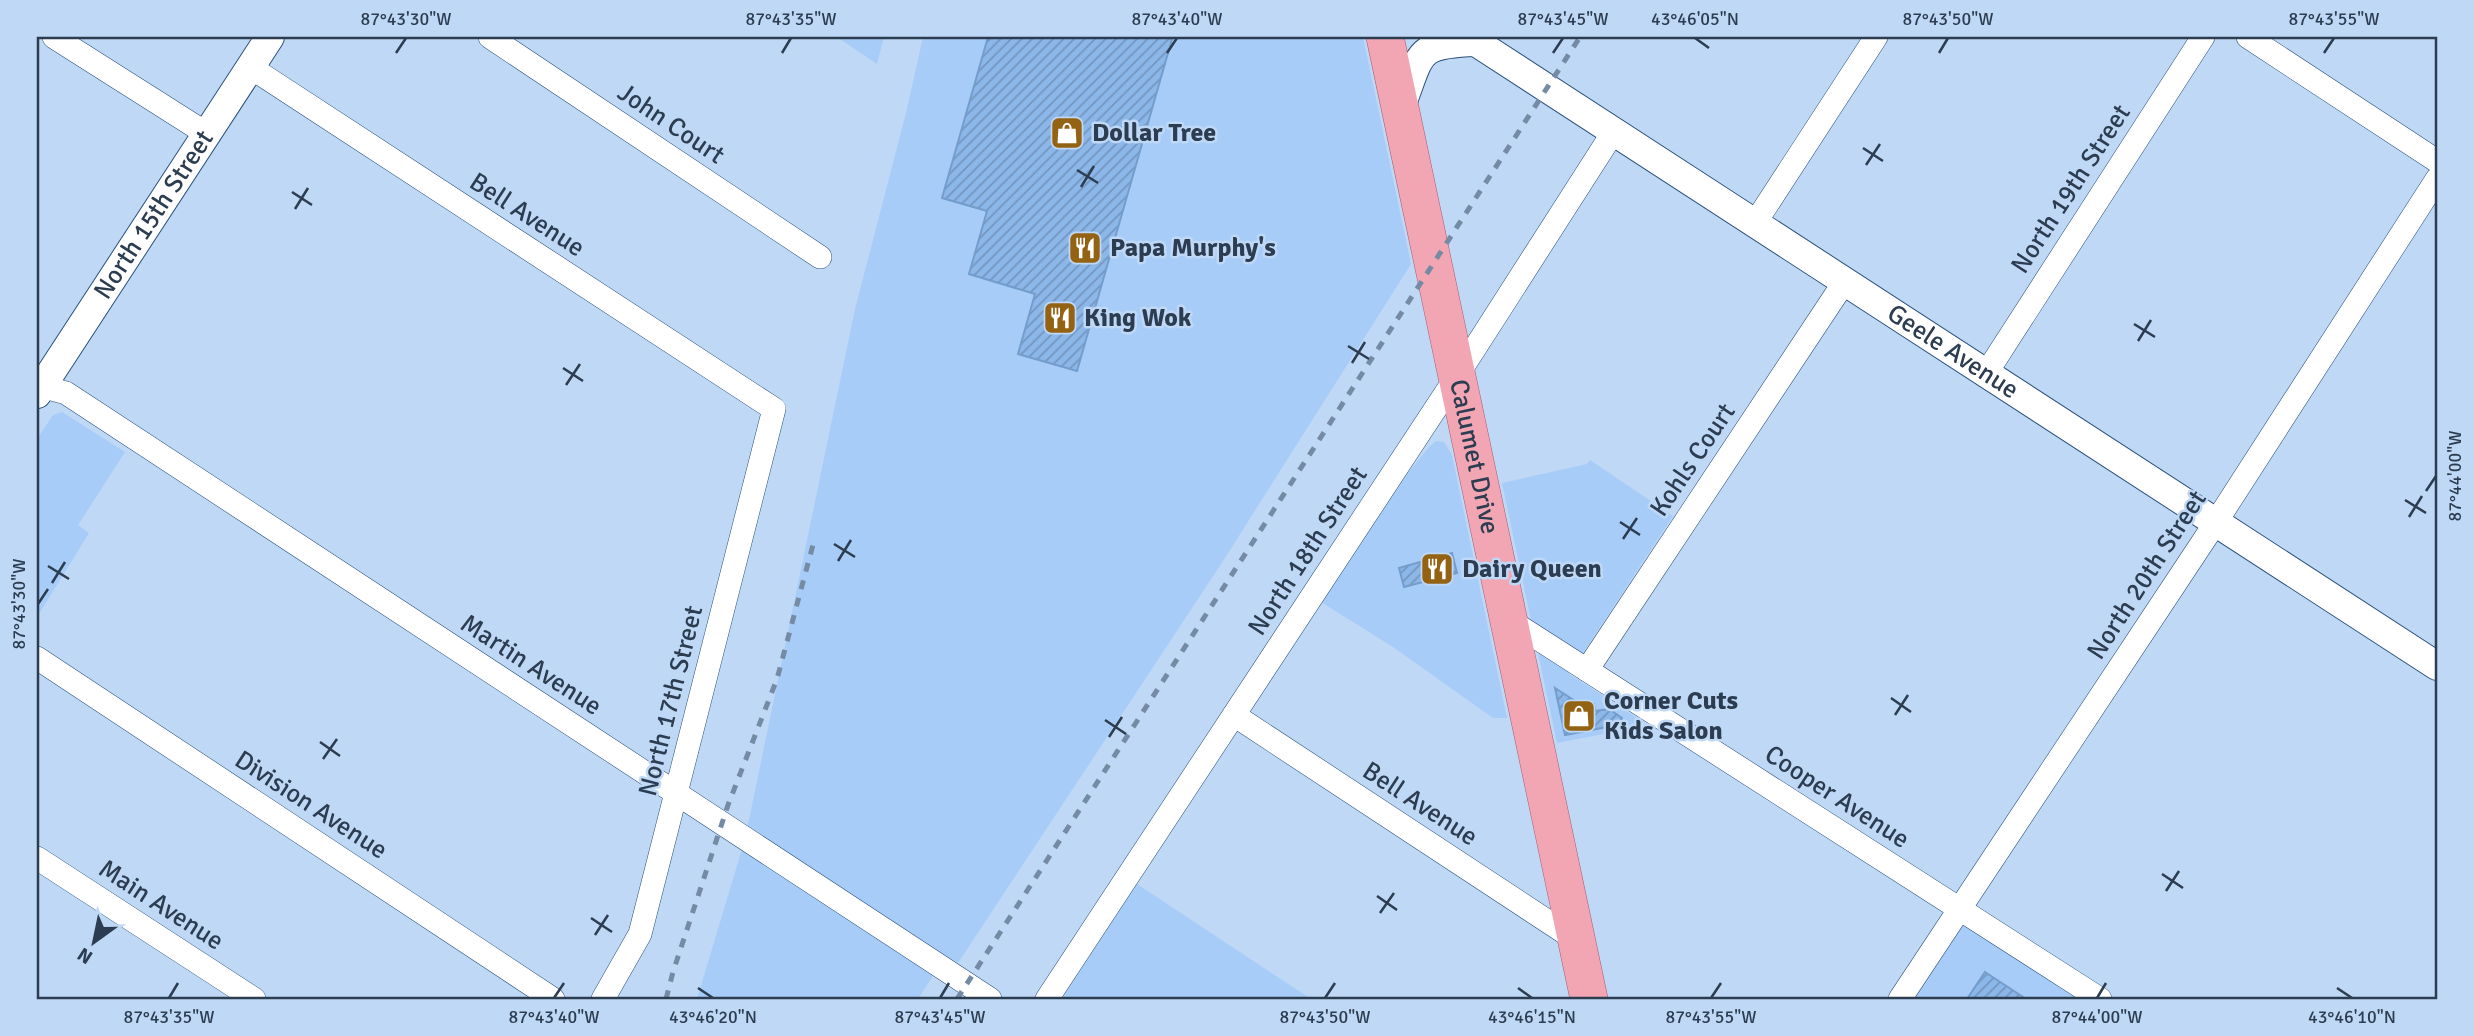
<svg xmlns="http://www.w3.org/2000/svg" width="2474" height="1036" font-family="Signika,sans-serif">
<style>
.built{fill:#a7ccf8}
.building{fill:url(#building-hatch);stroke:#749dcb;stroke-width:2}
.lines{fill:none;stroke-linecap:round;stroke-linejoin:round}
.minor-casing{stroke:#2b507a;stroke-width:24}
.tertiary-casing{stroke:#2b507a;stroke-width:30}
.primary-casing{stroke:#a85b70;stroke-width:38}
.minor{stroke:#fff;stroke-width:23}
.tertiary{stroke:#fff;stroke-width:28}
.primary{stroke:#f2a6b3;stroke-width:37}
.rail{stroke:#758aa3;stroke-width:5;stroke-dasharray:9 9;stroke-linecap:butt}
.ticks{fill:none;stroke:#2c3d51;stroke-width:2.5}
.labels{text-anchor:middle;dominant-baseline:central;stroke-width:5;stroke-linejoin:round;paint-order:stroke}
.street-label{font-size:26px;fill:#2c3d51;stroke:#bfd8f6}
.poi-label{font-size:26px;font-weight:bold;fill:#2c3d51;stroke:#bfd8f6;text-anchor:start}
.neatline{fill:none;stroke:#2c3d51;stroke-width:2.5}
.ticks-label{font-size:18px;text-anchor:middle;fill:#2c3d51}
</style>
<defs>
<pattern id="building-hatch" width="6" height="6" patternUnits="userSpaceOnUse" patternTransform="scale(1.75)"><rect width="6" height="6" fill="#8cb7e9"/><path d="M-1 1l2-2M0 6l6-6M5 7l2-2" fill="none" stroke="#7396bf"/></pattern>
</defs>
<rect width="100%" height="100%" fill="#bfd8f6"/>
<g class="built">
<path d="M837 37H884L877 64Z"/>
<path d="M923 37H1363L1411 264 1225 558 958 963 946 956 918 999H697L745 839 855 309 906 113Z"/>
<path d="M62 412 125 452 78 525 89 533 37 617V439L53 415Z"/>
<path d="M1436 441 1444 442 1452 455 1507 718H1493L1393 647 1321 602 1394 490 1429 447Z"/>
<path d="M1590 460 1673 516 1569 674 1639 719V727L1557 743 1502 483 1587 464Z"/>
<path d="M1137 884 1311 999H1061Z"/>
<path d="M1960 909 2100 999H1896Z"/>
</g>
<g class="building">
<path d="M988 37H1165L1172 39 1077 371 1018 354 1035 294 969 274 987 211 942 198Z"/>
<path d="M1452 553 1457 573 1404 587 1399 568Z"/>
<path d="M1555 688 1583 706 1594 704 1595 711 1609 709 1622 718 1617 725 1565 735Z"/>
<path d="M1985 972 2026 999H1967Z"/>
</g>
<g class="lines">
<defs>
<g id="minor">
<path d="M54 37 207 134"/>
<path d="M490 37 820 257"/>
<path d="M2248 37 2437 161"/>
<path d="M250 67 774 409 640 934 603 999"/>
<path d="M1755 223 1876 37"/>
<path d="M1987 372 2203 37"/>
<path d="M37 385 66 393 990 999"/>
<path d="M1509 620 2100 999"/>
<path d="M37 658 553 999"/>
<path d="M1587 670 1845 281"/>
<path d="M1234 715 1576 940"/>
<path d="M37 858 254 999"/>
<path d="M1047 999 1457 376 1614 131"/>
<path d="M1900 999 2216 522 2437 179"/>
</g>
<g id="tertiary">
<path id="s1" d="M1468 37 2437 666"/>
<path d="M1401 106C1422 53 1414 44 1476 42"/>
<path id="s2" d="M37 394 270 37"/>
</g>
<g id="primary">
<path id="s3" d="M1385 37 1589 999"/>
</g>
</defs>
<use href="#minor" class="minor-casing"/>
<use href="#tertiary" class="tertiary-casing"/>
<use href="#primary" class="primary-casing"/>
<use href="#minor" class="minor"/>
<use href="#tertiary" class="tertiary"/>
<use href="#primary" class="primary"/>
<g class="rail">
<path d="M666 999 673 972 728 805 777 679 814 541"/>
<path d="M957 999 1580 37"/>
</g>
</g>
<path class="ticks" d="M1695 38 1709 48M396 53 406 38M782 53 791 38M1167 53 1177 38M1553 53 1563 38M1939 53 1948 38M2324 53 2334 38M1863 148 1883 161M1866 165 1880 144M1077 170 1098 183M1081 187 1094 166M292 192 312 205M295 209 308 188M2134 324 2155 337M2138 341 2151 320M1348 346 1369 359M1352 363 1365 342M563 368 583 381M566 385 580 364M2426 491 2436 476M2405 500 2426 513M2409 517 2422 496M1620 522 1640 535M1623 539 1637 518M834 544 855 557M838 561 851 540M48 566 69 579M52 583 65 562M38 604 48 589M1891 698 1911 712M1895 715 1908 695M1105 720 1126 734M1109 737 1122 717M320 742 340 756M323 759 337 739M2162 874 2183 888M2166 891 2179 871M1377 896 1397 910M1380 913 1394 893M591 918 612 932M595 935 608 915M698 988 713 998M1518 988 1532 998M2337 988 2352 998M169 998 178 983M554 998 564 983M940 998 949 983M1325 998 1335 983M1711 998 1721 983M2097 998 2106 983"/>
<defs>
<symbol id="shop-square" viewBox="-11 -11 22 22"><rect x="-9" y="-9" width="18" height="18" rx="4" fill="#946213" stroke="#bfd8f6"/><path d="M-5-2.5h2.3a2.7 3.5 0 0 1 5.4 0H5L5.5 6h-11ZM-1.5-2.5h3a1.5 2.3 0 0 0-3 0Z" fill="#fff"/></symbol>
<symbol id="restaurant-square" viewBox="-11 -11 22 22"><rect x="-9" y="-9" width="18" height="18" rx="4" fill="#946213" stroke="#bfd8f6"/><path d="M-5-6h1v4h1v-4h1v4h1v-4h1v5L-1.5 .5V6h-2V.5L-5-1ZM5-6V6H3V1.5H1.5Q1.5-4 5-6Z" fill="#fff"/></symbol>
</defs>
<g fill-rule="evenodd">
<use href="#shop-square" x="1048" y="114" width="38" height="38"/>
<use href="#restaurant-square" x="1066" y="229" width="38" height="38"/>
<use href="#restaurant-square" x="1041" y="299" width="38" height="38"/>
<use href="#restaurant-square" x="1418" y="550" width="38" height="38"/>
<use href="#shop-square" x="1560" y="697" width="38" height="38"/>
</g>
<g class="labels">
<g class="street-label">
<text transform="translate(671 124) rotate(34)">John Court</text>
<text transform="translate(2071 189) rotate(-57)">North 19th Street</text>
<text transform="translate(527 215) rotate(33)">Bell Avenue</text>
<text stroke="none"><textPath href="#s2" startOffset="214">North 15th Street</textPath></text>
<text stroke="none"><textPath href="#s1" startOffset="578">Geele Avenue</textPath></text>
<text stroke="none"><textPath href="#s3" startOffset="429">Calumet Drive</textPath></text>
<text transform="translate(1693 460) rotate(-56)">Kohls Court</text>
<text transform="translate(1308 551) rotate(-57)">North 18th Street</text>
<text transform="translate(2147 575) rotate(-57)">North 20th Street</text>
<text transform="translate(531 665) rotate(33)">Martin Avenue</text>
<text transform="translate(671 701) rotate(-76)">North 17th Street</text>
<text transform="translate(1837 797) rotate(33)">Cooper Avenue</text>
<text transform="translate(1420 804) rotate(33)">Bell Avenue</text>
<text transform="translate(311 805) rotate(33)">Division Avenue</text>
<text transform="translate(161 905) rotate(33)">Main Avenue</text>
</g>
<g class="poi-label">
<text x="1092" y="133">Dollar Tree</text>
<text x="1110" y="248">Papa Murphy's</text>
<text x="1084" y="318">King Wok</text>
<text x="1462" y="569">Dairy Queen</text>
<text x="1604" y="701">Corner Cuts<tspan x="1604" dy="30">Kids Salon</tspan></text>
</g>
</g>
<rect width="2474" height="1036" fill="none" stroke="#bfd8f6" stroke-width="77"/>
<g transform="translate(94 942) rotate(213)" stroke="#bfd8f6" stroke-width="5" paint-order="stroke">
<path d="M0-5L12 26L0 18L-12 26Z" fill="#2c3d51"/>
<text y="-10" font-size="19" font-weight="bold" text-anchor="middle" fill="#2c3d51">N</text>
</g>
<rect x="38" y="38" width="2398" height="960" class="neatline"/>
<g class="ticks-label">
<text x="406" y="25">87°43'30"W</text>
<text x="791" y="25">87°43'35"W</text>
<text x="1177" y="25">87°43'40"W</text>
<text x="1563" y="25">87°43'45"W</text>
<text x="1695" y="25">43°46'05"N</text>
<text x="1948" y="25">87°43'50"W</text>
<text x="2334" y="25">87°43'55"W</text>
<text transform="translate(2455 476) rotate(-90)" y="6">87°44'00"W</text>
<text transform="translate(19 604) rotate(-90)" y="6">87°43'30"W</text>
<text x="169" y="1023">87°43'35"W</text>
<text x="554" y="1023">87°43'40"W</text>
<text x="713" y="1023">43°46'20"N</text>
<text x="940" y="1023">87°43'45"W</text>
<text x="1325" y="1023">87°43'50"W</text>
<text x="1532" y="1023">43°46'15"N</text>
<text x="1711" y="1023">87°43'55"W</text>
<text x="2097" y="1023">87°44'00"W</text>
<text x="2352" y="1023">43°46'10"N</text>
</g>
</svg>
